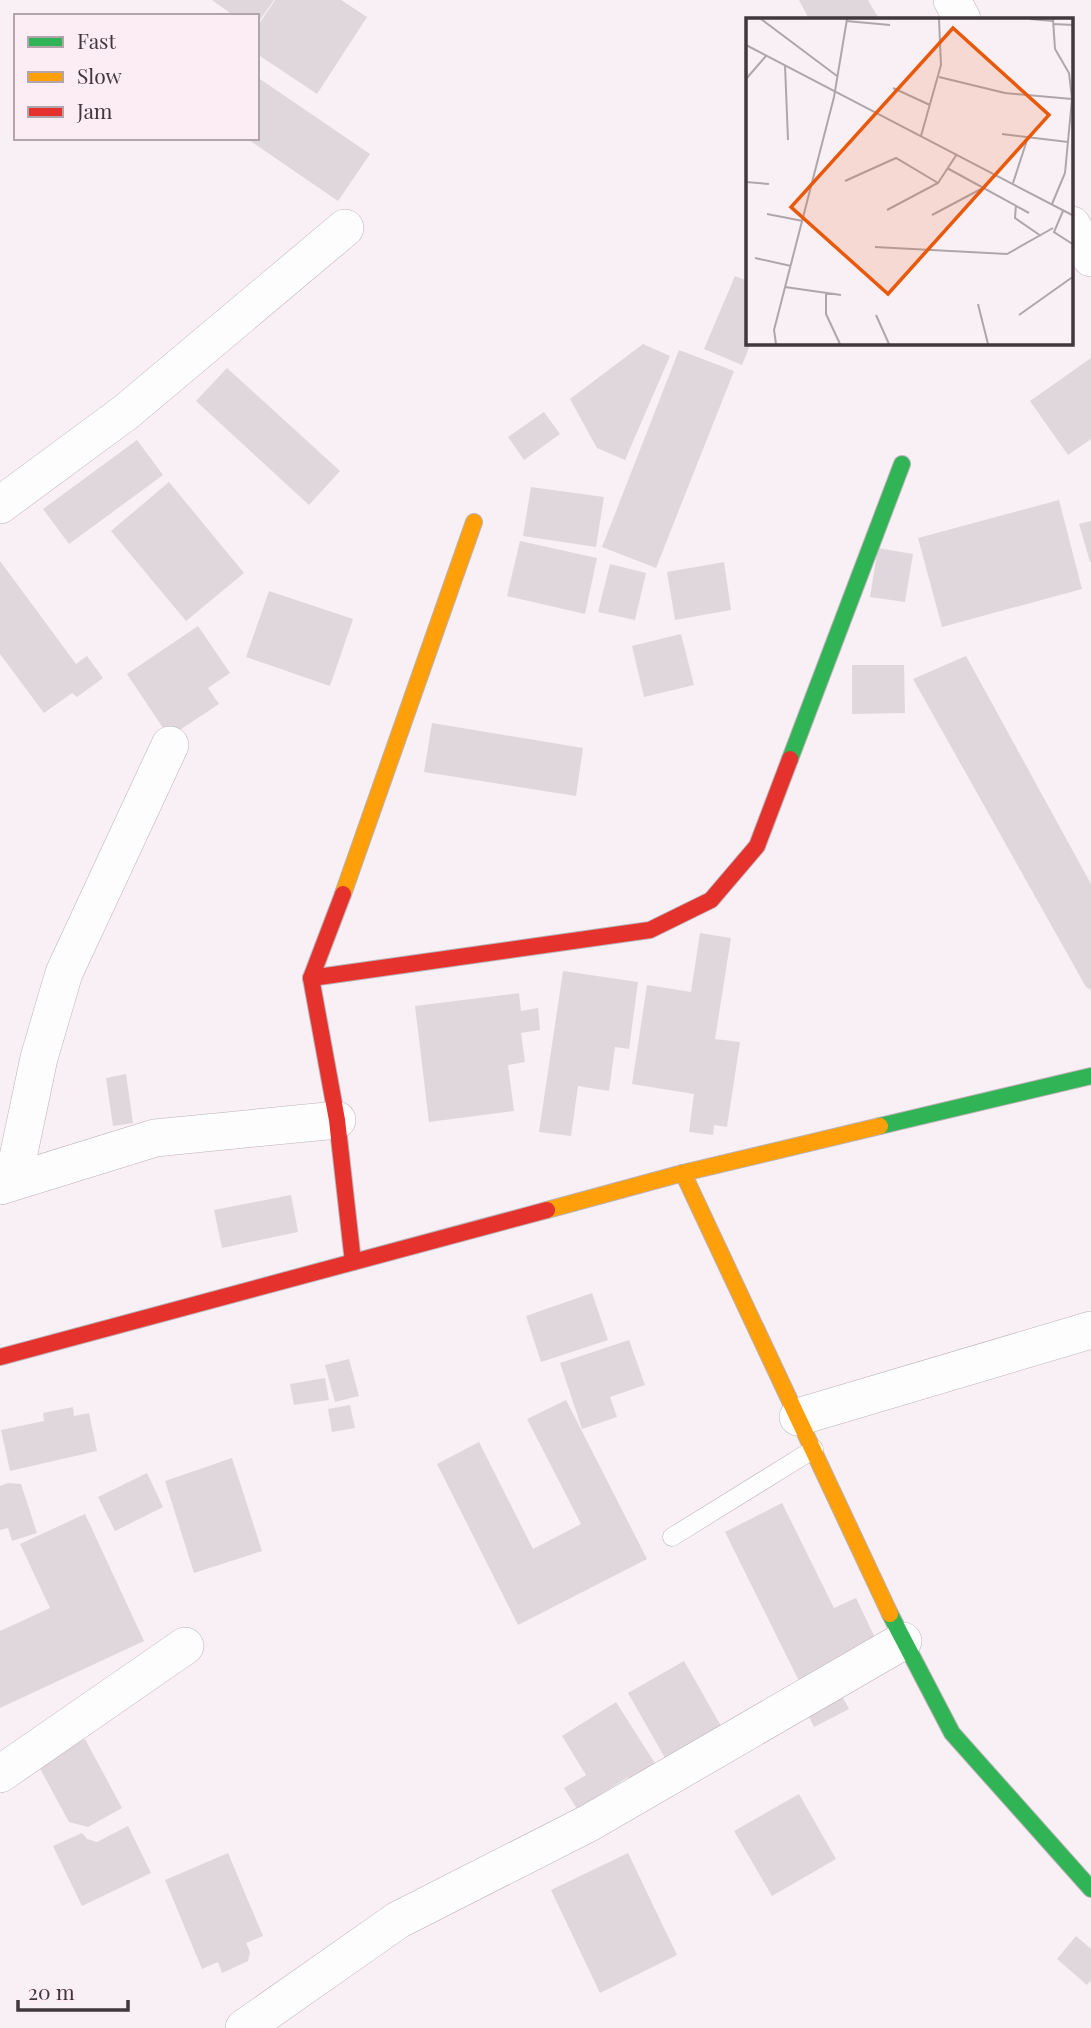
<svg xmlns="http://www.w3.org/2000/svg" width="1091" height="2028" font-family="'Playfair Display',serif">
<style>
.building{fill:#e0d7dc}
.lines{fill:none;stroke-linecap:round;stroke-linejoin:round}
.lane-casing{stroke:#bab2b7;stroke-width:19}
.street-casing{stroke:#bab2b7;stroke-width:38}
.fast-casing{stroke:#bab2b7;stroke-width:18}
.slow-casing{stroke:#bab2b7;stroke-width:18}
.jam-casing{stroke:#bab2b7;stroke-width:18}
.lane{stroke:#fefdfe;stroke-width:18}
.street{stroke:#fefdfe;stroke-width:37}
.fast{stroke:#30b455;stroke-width:16}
.slow{stroke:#ff9f0a;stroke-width:16}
.jam{stroke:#e5322d;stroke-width:16}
.inset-road{fill:none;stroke:#afa6ab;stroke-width:2}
.view{fill:#e8590c;fill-opacity:0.15;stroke:#e8590c;stroke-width:3.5}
.inset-edge{fill:none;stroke:#41373d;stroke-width:3.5}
</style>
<rect width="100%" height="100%" fill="#f8f0f5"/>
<g class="building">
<path d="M212 0H274L257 24V16H234Z"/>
<path d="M275 0H341L367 17 317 94 257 54V27Z"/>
<path d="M799 0H868L879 19H809Z"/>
<path d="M257 77 370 154 338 201 246 138H257Z"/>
<path d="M735 276 748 281V343H751L742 365 704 349Z"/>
<path d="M643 344 670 356 625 460 597 448 570 399Z"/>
<path d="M679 350 734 371 656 568 602 547Z"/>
<path d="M1091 358V439L1068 455 1030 401Z"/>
<path d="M227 368 340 471 309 505 196 401Z"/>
<path d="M544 412 560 434 524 460 508 437Z"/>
<path d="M137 440 163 475 69 544 43 509Z"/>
<path d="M169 482 244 573 186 621 111 531Z"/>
<path d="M531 487 604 497 596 547 523 536Z"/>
<path d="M1059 500 1082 589 942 627 918 538Z"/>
<path d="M1091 521V562H1090L1079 524Z"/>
<path d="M520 541 597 558 585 614 507 596Z"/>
<path d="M878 548 913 554 905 602 870 597Z"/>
<path d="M0 561 76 664 87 656 103 678 77 697 72 693 44 713 0 654Z"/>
<path d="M724 562 731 610 675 620 667 572Z"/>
<path d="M610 564 646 573 635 620 598 612Z"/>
<path d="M269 591 353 619 330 686 246 657Z"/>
<path d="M198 626 230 673 208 688 219 704 169 737 127 674Z"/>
<path d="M681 634 694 685 644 697 632 646Z"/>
<path d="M966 656 1091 884V990L1086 987 913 679Z"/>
<path d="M852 665H904L905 713 852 714Z"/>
<path d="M432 723 583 748 576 796 424 772Z"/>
<path d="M700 933 731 938 715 1039 740 1042 727 1127 714 1125 713 1135 689 1132 694 1094 632 1084 647 985 691 992Z"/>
<path d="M563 971 638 982 629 1049 615 1047 609 1091 578 1086 571 1136 539 1132Z"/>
<path d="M519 993 521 1011 538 1008 540 1030 521 1033 525 1062 508 1065 514 1111 429 1122 415 1006Z"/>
<path d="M126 1074 133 1123 113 1126 106 1078Z"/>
<path d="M291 1195 298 1232 222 1248 214 1210Z"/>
<path d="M592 1293 608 1340 541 1362 526 1316Z"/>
<path d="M629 1340 645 1385 610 1397 617 1417 582 1429 560 1363Z"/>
<path d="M349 1359 359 1396 335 1402 325 1365Z"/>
<path d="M325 1378 329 1400 294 1405 290 1384Z"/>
<path d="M566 1400 647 1559 518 1625 437 1464 479 1442 533 1549 581 1524 527 1419Z"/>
<path d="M350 1405 355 1428 332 1432 328 1409Z"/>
<path d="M73 1407 74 1416 89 1413 97 1451 10 1471 1 1430 44 1421 43 1413Z"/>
<path d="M232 1458 262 1551 194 1573 165 1481Z"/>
<path d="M147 1473 163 1507 115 1531 98 1497Z"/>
<path d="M8 1483 21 1484 37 1533 12 1541 8 1528 0 1530V1486Z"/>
<path d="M782 1503 834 1608 856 1598 879 1646 801 1685 725 1532Z"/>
<path d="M85 1514 144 1641 0 1708V1631L50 1608 20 1544Z"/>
<path d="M684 1661 721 1726 665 1758 628 1693Z"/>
<path d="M837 1687 849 1709 814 1727 803 1705Z"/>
<path d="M616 1702 658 1768 631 1784 628 1777 577 1809 564 1788 586 1775 562 1736Z"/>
<path d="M85 1739 122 1808 88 1827 69 1822 38 1765Z"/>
<path d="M799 1794 836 1859 772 1896 734 1831Z"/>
<path d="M128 1826 151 1873 82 1906 53 1846 82 1833 87 1839 97 1842Z"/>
<path d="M228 1853 263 1936 246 1943 250 1952 248 1961 222 1973 218 1962 202 1969 165 1880Z"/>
<path d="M628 1853 677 1955 600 1993 551 1890Z"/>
<path d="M1076 1936 1091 1949V1980L1087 1985 1057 1959Z"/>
</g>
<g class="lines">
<defs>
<path id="lane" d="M672 1537 814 1449"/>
<g id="street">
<path d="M952 0 962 19"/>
<path d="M1072 225 1091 258"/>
<path d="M0 505 126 412 345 228"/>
<path d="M13 1181 39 1058 64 973 170 745"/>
<path d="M0 1186 155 1138 337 1120"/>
<path d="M798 1417 1091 1330"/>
<path d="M0 1774 185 1646"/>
<path d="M244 2028 398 1920 589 1823 903 1641"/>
</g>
<g id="fast">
<path d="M790 759 902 464"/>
<path d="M880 1126 1091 1076"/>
<path d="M890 1614 952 1733 1091 1889"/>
</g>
<g id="slow">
<path d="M343 894 474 522"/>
<path d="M683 1173 890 1614"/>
<path d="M547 1210 683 1173 880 1126"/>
</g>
<g id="jam">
<path d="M343 894 311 978 337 1120 353 1262"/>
<path d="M311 978 650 930 711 900 757 846 790 759"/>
<path d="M0 1357 547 1210"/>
</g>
</defs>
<use href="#lane" class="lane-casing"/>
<use href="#street" class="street-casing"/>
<use href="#fast" class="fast-casing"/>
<use href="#slow" class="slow-casing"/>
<use href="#jam" class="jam-casing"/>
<use href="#lane" class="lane"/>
<use href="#street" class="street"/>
<use href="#fast" class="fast"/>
<use href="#slow" class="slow"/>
<use href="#jam" class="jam"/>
</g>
<g transform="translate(746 18)">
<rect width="327" height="327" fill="#f8f0f5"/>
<path class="inset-road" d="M15 1 91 58M284 1 307 3M100 3 144 7M307 6 328 7M0 27 328 198M39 47 42 122M193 59 259 75 326 81M0 61 20 38M147 70 184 87M256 116 322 124M175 118 195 47 193 1M201 150 283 195M99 163 150 140 192 165M0 164 23 166M267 165 282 119M306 186 319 155 326 81 323 55 309 31 307 1M270 187 269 200 295 218M141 192 192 165 211 136M317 193 308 214 328 227M21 196 57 203M186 197 235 171M129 229 261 236 307 210M9 240 45 248M39 269 95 277M80 275V296L94 326M232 286 242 326M130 297 143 326M273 297 328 258M30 326 28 312 88 79 101 1"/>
<path class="view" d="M207 10 303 97 142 276 45 189Z"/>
<rect width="327" height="327" class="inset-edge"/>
</g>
<rect x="14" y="14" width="245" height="126" fill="#fcedf5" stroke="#b1a4ab" stroke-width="2"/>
<rect x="28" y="37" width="35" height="10" fill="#30b455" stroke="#b1a4ab" stroke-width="2"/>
<text x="77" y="49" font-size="21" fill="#41373d">Fast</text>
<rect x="28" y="72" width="35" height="10" fill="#ff9f0a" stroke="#b1a4ab" stroke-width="2"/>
<text x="77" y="84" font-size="21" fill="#41373d">Slow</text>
<rect x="28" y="107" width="35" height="10" fill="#e5322d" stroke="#b1a4ab" stroke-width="2"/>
<text x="77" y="119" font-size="21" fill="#41373d">Jam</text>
<path d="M18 2000v10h110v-10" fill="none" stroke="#41373d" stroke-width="3.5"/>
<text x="28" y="2000" font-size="21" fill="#41373d" stroke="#fcedf5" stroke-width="5" paint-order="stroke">20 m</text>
</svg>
